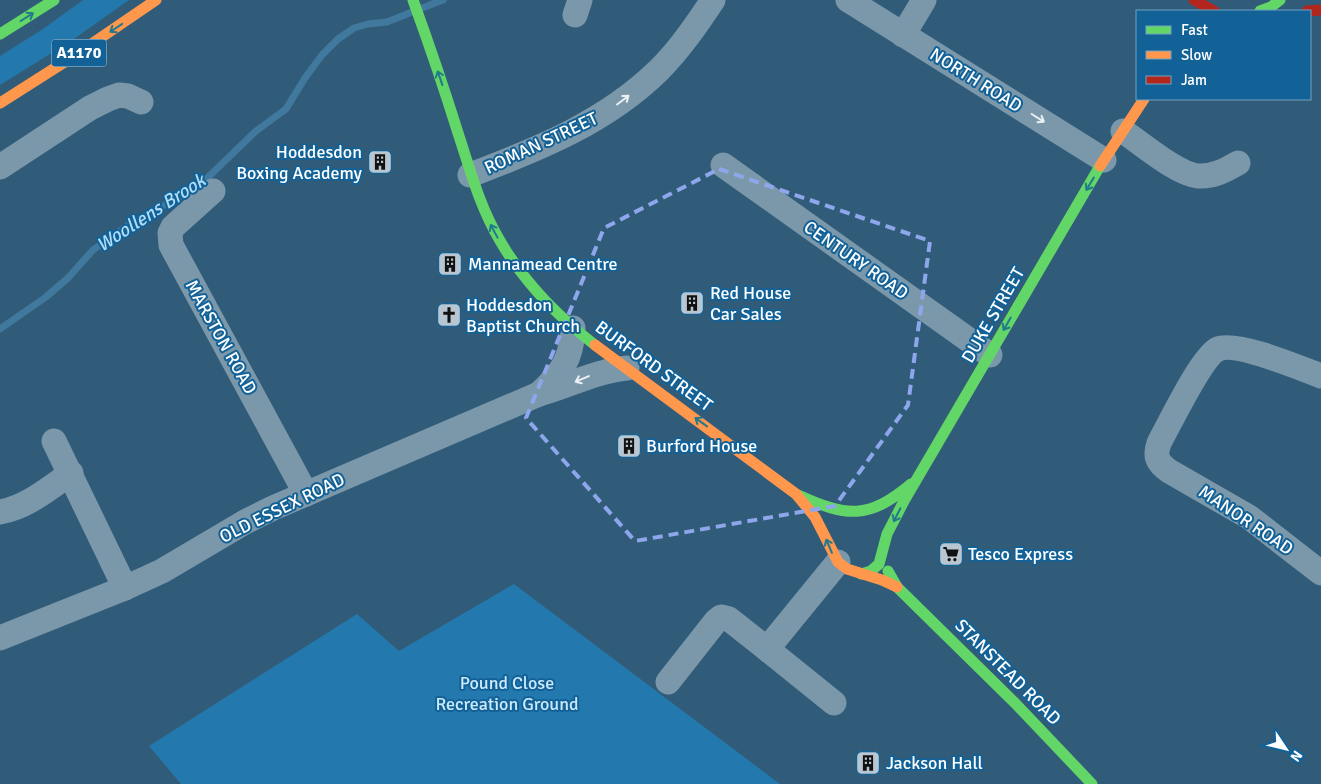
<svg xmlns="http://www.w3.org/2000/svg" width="1321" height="784" font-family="Signika,sans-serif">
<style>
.green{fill:#2378ad}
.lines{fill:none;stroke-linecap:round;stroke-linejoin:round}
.stream{stroke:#41799e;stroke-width:7}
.street{stroke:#7b98ab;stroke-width:25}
.fast{stroke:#63d668;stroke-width:11}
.slow{stroke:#ff974d;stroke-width:11}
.jam{stroke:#b3261e;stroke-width:11}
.oneway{stroke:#22798e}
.oneway2{stroke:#ebf0f2}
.marked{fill:none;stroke:#8ea6ec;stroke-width:4;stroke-dasharray:10 6;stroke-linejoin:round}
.labels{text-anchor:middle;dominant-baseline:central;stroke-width:4;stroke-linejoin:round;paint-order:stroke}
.shield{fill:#126298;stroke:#b8d0e0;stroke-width:1}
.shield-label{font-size:16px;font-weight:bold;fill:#fff}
.street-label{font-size:18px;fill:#fff;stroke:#126298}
.poi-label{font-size:18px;fill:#fff;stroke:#126298;text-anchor:start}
.park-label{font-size:18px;fill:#cceafd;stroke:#126298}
.water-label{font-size:19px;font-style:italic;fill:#b0defa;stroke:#126298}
</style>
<rect width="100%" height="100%" fill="#315c79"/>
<g class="green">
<path d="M83 0H129L71 41 0 85V56L43 29Z"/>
<path d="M514 584 780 784H181L149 746 357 614 399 651Z"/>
</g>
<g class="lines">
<g class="stream">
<path d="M422 8 443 0"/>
<path d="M0 329 46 297 68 278 93 250 127 226 199 186 256 131 286 109 305 78 322 55 338 39 354 28 368 24 387 22 412 12"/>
</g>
<g class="street">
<path d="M848 0 1104 160"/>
<path d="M575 15 580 0"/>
<path d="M903 35 924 0"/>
<path d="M1123 131C1142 144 1177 174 1198 176 1213 177 1226 170 1238 163"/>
<path d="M723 165 990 355"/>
<path d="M0 167 90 108 108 99 119 95 128 96 141 102"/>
<path d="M470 175C539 149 606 122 659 70 680 49 697 24 713 0"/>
<path d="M213 191 173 227 170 233 171 245 306 494"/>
<path d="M1321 376C1300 368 1236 341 1218 349 1202 356 1169 425 1159 443 1154 457 1158 463 1169 471L1249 517 1321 573"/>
<path d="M539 394C561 374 572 359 573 328"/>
<path d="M54 441 125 588"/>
<path d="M0 512C27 507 48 489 71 473"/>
<path d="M0 638 125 588 162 571 245 522 273 508 539 394C568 386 596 371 627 368"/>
<path d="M668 682 716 621 721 617 729 619 767 649"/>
<path d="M834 703 767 649 838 562"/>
</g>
<g class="fast">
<path d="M413 0C429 44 444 88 458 133 470 169 479 205 499 239 523 281 557 316 595 345"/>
<path d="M1260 11 1271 7 1280 0"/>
<path d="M0 34 54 0"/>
<path d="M798 495C847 517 868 520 911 484"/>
<path d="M888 571 897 587 1015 703 1092 784"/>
<path d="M861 574 871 571 879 564 887 534 904 501 1100 166"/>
</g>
<g class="slow">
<path d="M0 103 74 56 156 0"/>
<path d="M1100 166 1144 99"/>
<path d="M595 345 796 494 815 517 838 562 847 569 882 580 897 587"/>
</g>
<g class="jam">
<path d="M1194 0 1214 11"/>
<path d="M1307 11 1321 10"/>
</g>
</g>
<defs><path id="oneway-shaft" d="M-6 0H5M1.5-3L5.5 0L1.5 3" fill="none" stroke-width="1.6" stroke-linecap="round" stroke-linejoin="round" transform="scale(1.25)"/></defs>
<g class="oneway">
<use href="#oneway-shaft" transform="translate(27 17) rotate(-32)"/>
<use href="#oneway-shaft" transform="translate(116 28) rotate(146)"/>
<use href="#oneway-shaft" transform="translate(440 78) rotate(-109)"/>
<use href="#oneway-shaft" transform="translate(1090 184) rotate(121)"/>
<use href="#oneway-shaft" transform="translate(494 231) rotate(-118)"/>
<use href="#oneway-shaft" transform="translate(1007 324) rotate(120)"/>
<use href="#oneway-shaft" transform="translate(701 422) rotate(-144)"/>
<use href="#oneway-shaft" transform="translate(897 515) rotate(117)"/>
<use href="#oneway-shaft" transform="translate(829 546) rotate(-113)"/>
</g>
<g class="oneway2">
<use href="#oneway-shaft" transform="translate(623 100) rotate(-37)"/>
<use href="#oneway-shaft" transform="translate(1038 118) rotate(32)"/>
<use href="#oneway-shaft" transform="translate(582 379) rotate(157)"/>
</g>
<path class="marked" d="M719 169 930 241 908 405 835 506 635 541 526 418 604 228Z"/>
<defs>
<symbol id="building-square" viewBox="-11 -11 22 22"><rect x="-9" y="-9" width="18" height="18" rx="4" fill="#b7c6d0" stroke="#126298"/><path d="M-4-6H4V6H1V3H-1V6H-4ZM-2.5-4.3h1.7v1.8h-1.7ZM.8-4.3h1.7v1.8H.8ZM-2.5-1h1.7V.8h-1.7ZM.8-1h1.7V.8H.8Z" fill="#111"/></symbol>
<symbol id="church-square" viewBox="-11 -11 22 22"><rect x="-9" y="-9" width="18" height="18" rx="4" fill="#b7c6d0" stroke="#126298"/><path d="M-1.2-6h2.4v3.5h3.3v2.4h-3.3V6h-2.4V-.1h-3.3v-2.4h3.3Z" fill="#111"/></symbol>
<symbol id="supermarket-square" viewBox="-11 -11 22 22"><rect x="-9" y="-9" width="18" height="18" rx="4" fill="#b7c6d0" stroke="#126298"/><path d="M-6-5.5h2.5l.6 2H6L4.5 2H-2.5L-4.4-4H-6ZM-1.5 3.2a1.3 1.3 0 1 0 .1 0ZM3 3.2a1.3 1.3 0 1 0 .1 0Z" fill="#111"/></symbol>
</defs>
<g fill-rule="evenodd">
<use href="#building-square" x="366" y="148" width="28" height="28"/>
<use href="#building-square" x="436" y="250" width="28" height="28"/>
<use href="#building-square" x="678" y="289" width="28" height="28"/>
<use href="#church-square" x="435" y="301" width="28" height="28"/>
<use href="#building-square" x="615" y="432" width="28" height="28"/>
<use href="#supermarket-square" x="937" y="540" width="28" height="28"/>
<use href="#building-square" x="854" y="749" width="28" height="28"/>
</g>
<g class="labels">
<rect class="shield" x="51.5" y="39.5" width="55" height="27" rx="4"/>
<g class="shield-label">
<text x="79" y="53">A1170</text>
</g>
<g class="street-label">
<text transform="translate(976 80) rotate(32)">NORTH ROAD</text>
<text transform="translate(541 143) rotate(-25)">ROMAN STREET</text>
<text transform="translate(856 260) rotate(35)">CENTURY ROAD</text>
<text transform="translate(993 315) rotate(-60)">DUKE STREET</text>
<text transform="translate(221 337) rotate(61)">MARSTON ROAD</text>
<text transform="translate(654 366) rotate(36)">BURFORD STREET</text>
<text transform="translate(282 508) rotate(-26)">OLD ESSEX ROAD</text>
<text transform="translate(1246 520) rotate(34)">MANOR ROAD</text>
<text transform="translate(1008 672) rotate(45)">STANSTEAD ROAD</text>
</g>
<g class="poi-label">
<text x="362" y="152" text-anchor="end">Hoddesdon<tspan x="362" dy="21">Boxing Academy</tspan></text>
<text x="468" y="264">Mannamead Centre</text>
<text x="710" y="293">Red House<tspan x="710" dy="21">Car Sales</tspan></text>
<text x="466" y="305">Hoddesdon<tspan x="466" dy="21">Baptist Church</tspan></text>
<text x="646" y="446">Burford House</text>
<text x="968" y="554">Tesco Express</text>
<text x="886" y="763">Jackson Hall</text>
</g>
<g class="park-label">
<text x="507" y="683">Pound Close<tspan x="507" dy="21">Recreation Ground</tspan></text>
</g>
<g class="water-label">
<text transform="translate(151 213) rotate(-33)">Woollens Brook</text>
</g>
</g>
<rect x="1136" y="10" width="175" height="90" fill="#126298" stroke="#71a1c1"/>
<rect x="1146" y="26" width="25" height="8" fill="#63d668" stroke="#71a1c1"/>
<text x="1181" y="35" font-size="15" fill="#ffffff">Fast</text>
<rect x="1146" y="51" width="25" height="8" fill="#ff974d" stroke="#71a1c1"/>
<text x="1181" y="60" font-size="15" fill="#ffffff">Slow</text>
<rect x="1146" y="76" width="25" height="8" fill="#b3261e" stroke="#71a1c1"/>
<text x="1181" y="85" font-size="15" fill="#ffffff">Jam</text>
<g transform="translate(1286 749) rotate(125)" stroke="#126298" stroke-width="4" paint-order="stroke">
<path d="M0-4L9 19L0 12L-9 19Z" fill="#ffffff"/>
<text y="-8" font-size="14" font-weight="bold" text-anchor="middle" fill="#ffffff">N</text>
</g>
</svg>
